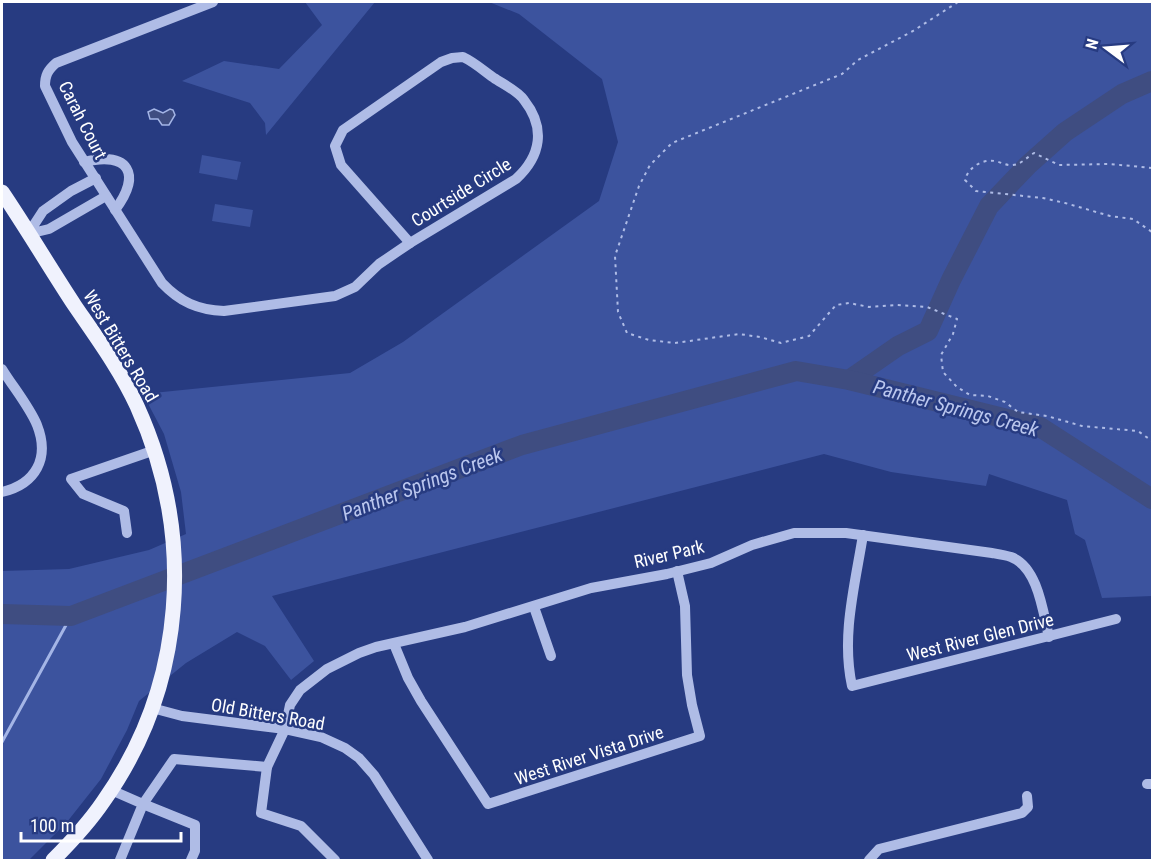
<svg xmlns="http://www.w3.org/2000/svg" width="1154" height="862" font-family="'Roboto Condensed',sans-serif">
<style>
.green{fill:#3c539e}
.water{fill:#3f4d81;stroke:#a4b5e6;stroke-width:1.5}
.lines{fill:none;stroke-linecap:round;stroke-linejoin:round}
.stream{stroke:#a4b5e6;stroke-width:3}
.river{stroke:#3f4d81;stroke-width:20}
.path{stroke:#afbce6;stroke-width:2;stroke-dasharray:3 4.5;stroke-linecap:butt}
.minor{stroke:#afbce6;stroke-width:10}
.major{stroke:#f0f2fd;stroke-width:15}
.labels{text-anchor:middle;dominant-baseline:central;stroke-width:5;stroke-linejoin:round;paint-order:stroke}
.street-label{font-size:18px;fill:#fff;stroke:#273b81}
.water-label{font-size:20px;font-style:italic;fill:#bbc7ee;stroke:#273b81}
</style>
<rect width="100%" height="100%" fill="#273b81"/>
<g class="green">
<path d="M305 2H375L266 135 265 123 250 103 182 81 224 61 279 69 322 25Z"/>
<path d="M489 2H1152V596L1102 598 1085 540 1075 534 1067 500 989 474 986 486 891 472 824 454 272 596 314 661 291 680 265 646 237 632 186 663 139 701 127 730 101 779 67 822 29 860H2V571L69 569 149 550 186 534 181 492 164 434 143 394 350 373 403 342 599 201 618 142 602 79 519 14Z"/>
<path d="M202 155 241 162 237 180 199 173Z"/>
<path d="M215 204 253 210 250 227 212 221Z"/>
</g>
<path class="water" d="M154 109 163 113 170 109 173 110 175 115 169 125H162L158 119H150L148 112Z"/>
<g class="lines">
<path class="stream" d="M2 742 71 616"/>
<g class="river">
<path d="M849 380 898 346 928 331 951 280 989 206 1028 165 1065 132 1122 94 1152 81"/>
<path d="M2 614 71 616 522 445 796 371 849 380 1040 427 1152 499"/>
</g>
<g class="path">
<path d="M958 2 913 31 858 60 842 74 672 143 650 165 639 186 615 256 618 312 627 333 649 340 675 343 739 334 760 337 781 343 809 336 836 305 849 303 869 307 896 305 927 307 957 319 953 334 941 355 943 372 957 387 970 395 988 396 1005 402 1018 412 1047 416 1082 426 1138 431 1152 441"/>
<path d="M1152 168 1110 164 1059 165 1034 153C1027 157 1022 164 1013 165 1006 166 1001 162 995 161 981 159 968 168 965 180L976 191 1043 198 1065 203 1110 216 1133 219 1152 232"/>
</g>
<g class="minor">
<path d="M213 2 56 63C48 70 45 75 45 86L72 142 162 283C180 302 198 310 224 311L335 296 355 287 379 264 410 243"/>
<path d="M463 57C474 62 484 71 494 78 503 84 518 91 524 100 546 128 541 156 516 179L410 243 341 165 335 146 343 130 441 62 452 58Z"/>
<path d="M84 162C129 151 142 174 115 210"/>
<path d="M96 178 71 191 43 211 28 234 49 229 106 196"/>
<path d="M2 369C13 387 29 406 37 425 50 458 36 484 2 492"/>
<path d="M127 533 124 511 83 494 71 479 155 450"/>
<path d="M863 535C855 585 841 636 852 686L1116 619"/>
<path d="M534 607 551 656"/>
<path d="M394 644 408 678 421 701 488 804 700 736 692 705 687 675 685 606 677 571"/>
<path d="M152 708 182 716 285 729 321 737 345 748 359 758 374 775 428 860"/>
<path d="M267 767 261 813 301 826 335 860"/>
<path d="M1147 784H1152"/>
<path d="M111 790 143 804 120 860"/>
<path d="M191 860 195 851V825L143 804 174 759 267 767 285 729 290 705 300 690 327 669 359 653 376 647 465 627 591 588 667 574 711 563 752 545 794 533H846L992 553C998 554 1005 555 1011 557 1038 567 1043 612 1049 637"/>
<path d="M869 860 879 849 1022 813 1028 807 1027 796"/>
</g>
<path class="major" d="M2 192C27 229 50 268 75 306 97 338 121 371 137 406 196 536 186 685 103 802 88 824 71 842 53 860"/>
</g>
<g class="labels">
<g class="street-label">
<text transform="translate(83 120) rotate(63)">Carah Court</text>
<text transform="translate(461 192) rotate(-32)">Courtside Circle</text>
<text transform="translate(121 346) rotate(59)">West Bitters Road</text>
<text transform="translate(669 554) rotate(-13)">River Park</text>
<text transform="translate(980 637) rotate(-14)">West River Glen Drive</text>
<text transform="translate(268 714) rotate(10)">Old Bitters Road</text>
<text transform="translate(589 755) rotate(-18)">West River Vista Drive</text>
</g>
<g class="water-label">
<text transform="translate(956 408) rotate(15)">Panther Springs Creek</text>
<text transform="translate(422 484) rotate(-21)">Panther Springs Creek</text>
</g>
</g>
<rect width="1154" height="862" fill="none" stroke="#ffffff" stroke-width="6"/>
<g transform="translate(1106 48) rotate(286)" stroke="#273b81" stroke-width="4.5" paint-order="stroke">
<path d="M0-4.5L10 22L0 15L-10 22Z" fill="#ffffff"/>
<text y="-9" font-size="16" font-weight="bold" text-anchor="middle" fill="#ffffff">N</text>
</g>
<path d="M21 832v9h160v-9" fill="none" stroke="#ffffff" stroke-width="3"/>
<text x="30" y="832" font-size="18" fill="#ffffff" stroke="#273b81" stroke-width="4.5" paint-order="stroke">100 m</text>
</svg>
